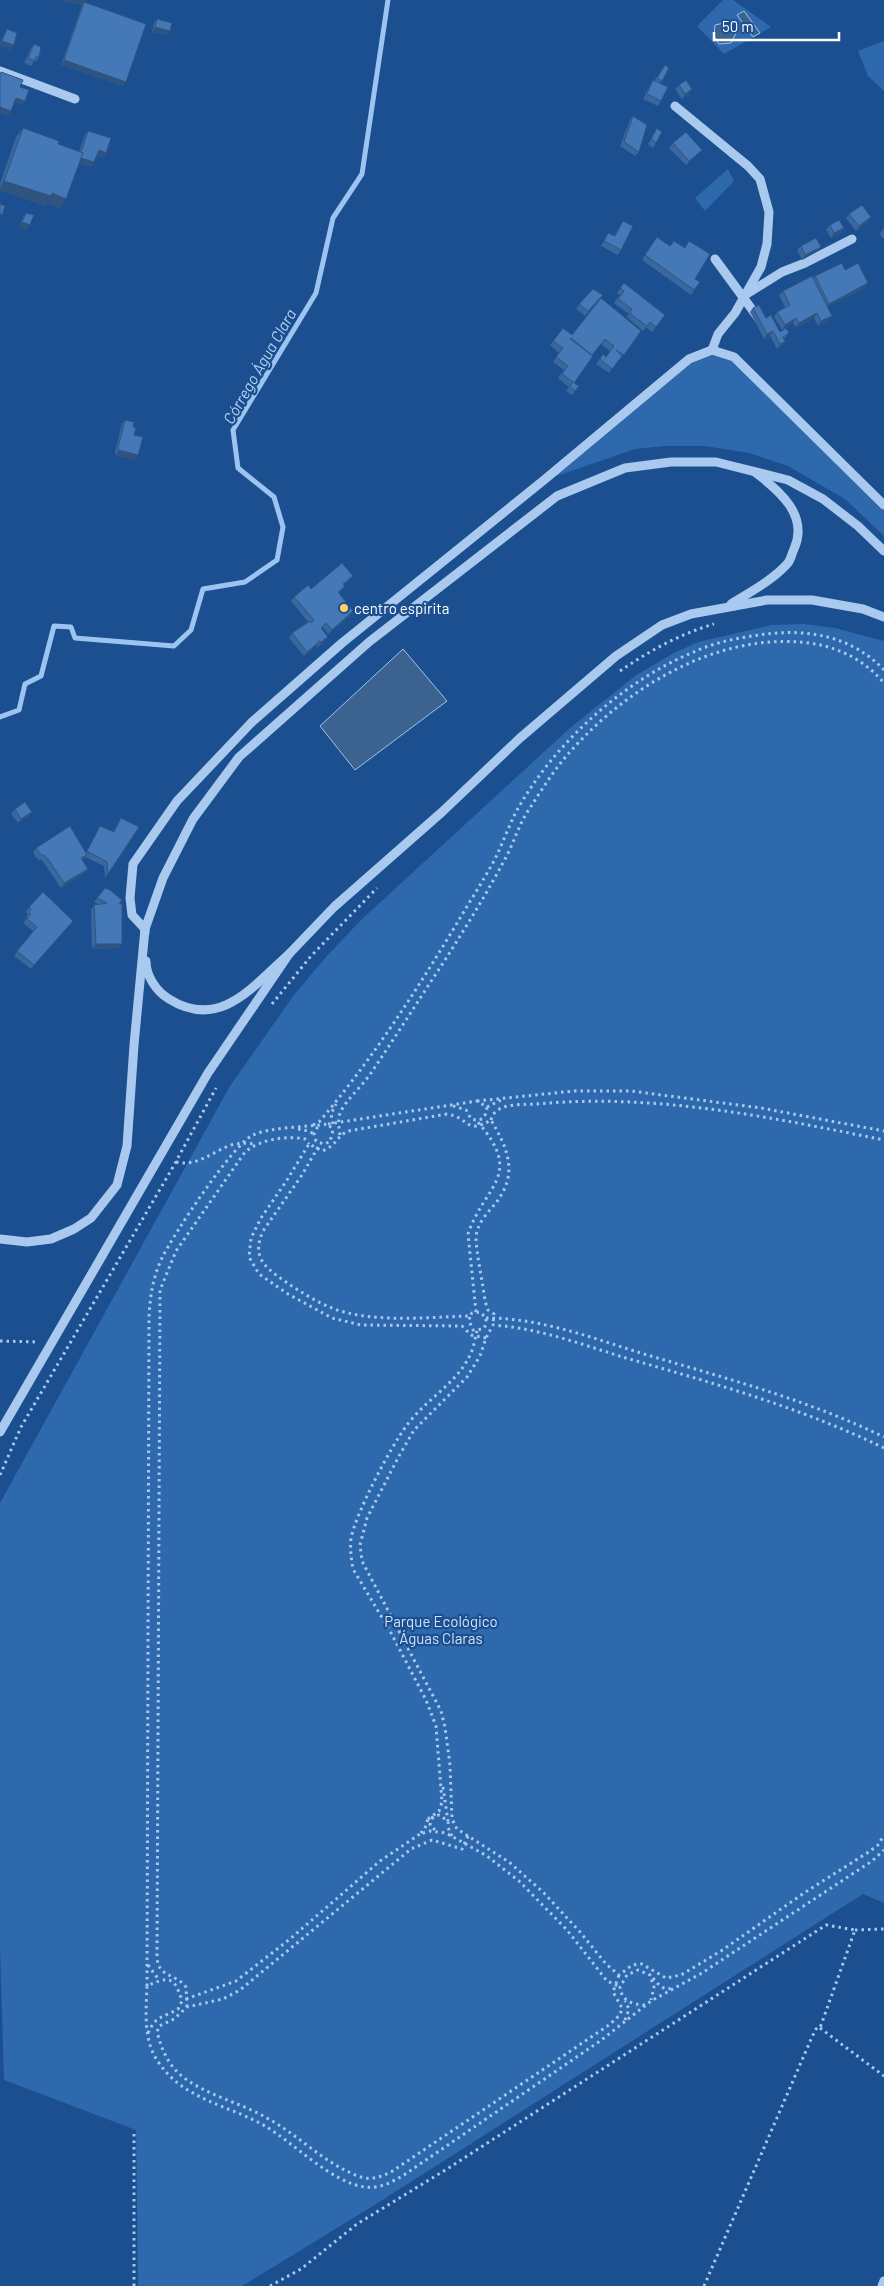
<svg xmlns="http://www.w3.org/2000/svg" width="884" height="2286" font-family="Barlow,sans-serif">
<style>
.green{fill:#2e69ad}
.water{fill:#3c6290;stroke:#9cc4f0}
.lines{fill:none;stroke-linecap:round;stroke-linejoin:round}
.stream{stroke:#9cc4f0;stroke-width:5}
.path{stroke:#a9c9ee;stroke-width:3;stroke-dasharray:2.5 4;stroke-linecap:butt}
.minor{stroke:#a9c9ee;stroke-width:9}
.wall{fill:#3a679d}
.shaded-wall{fill:#305480}
.building{fill:#4478b7;stroke:#305480}
.poi-dot{fill:#ffd166;stroke:#1b4f8f;stroke-width:2}
.labels{text-anchor:middle;dominant-baseline:central;stroke-width:4.5;stroke-linejoin:round;paint-order:stroke}
.poi-label{font-size:15px;fill:#fff;stroke:#1b4f8f;text-anchor:start}
.park-label{font-size:15px;fill:#cfe3fa;stroke:#1b4f8f}
.water-label{font-size:16px;font-style:italic;fill:#b5d3f5;stroke:#1b4f8f}
</style>
<rect width="100%" height="100%" fill="#1b4f8f"/>
<g class="green">
<path d="M723 0H733L771 27 724 54 697 26Z"/>
<path d="M884 41V91L868 76 858 51Z"/>
<path d="M728 169 734 181 705 211 695 198Z"/>
<path d="M713 355 732 360 884 510V536L845 499 788 466 749 453 705 446H665L635 449 551 478 690 361Z"/>
<path d="M804 624 835 628 884 641V1903L863 1894 373 2206 242 2286H138L136 2130 4 2080 0 1947V1503L230 1086 294 995 326 957 361 920 570 728 635 676 672 654 698 642 772 625Z"/>
</g>
<g class="water">
<path d="M744 11 760 33 753 37 737 15Z"/>
<path d="M724 23 736 33 731 43 719 44 714 36 715 25Z"/>
<path d="M403 649 447 701 355 770 320 726Z"/>
</g>
<g class="lines">
<path class="stream" d="M0 717 19 710 25 684 41 676 54 626 71 627 75 638 174 646 191 630 203 589 245 582 277 560 283 527 274 497 238 468 233 430 316 293 333 218 362 174 388 0"/>
<g class="path">
<path d="M620 671C649 651 680 634 714 624"/>
<path d="M272 1004 311 956 377 888"/>
<path d="M477 1101 574 1091H631L761 1108 884 1131"/>
<path d="M487 1107 501 1100"/>
<path d="M491 1120C495 1102 522 1105 537 1104 654 1093 770 1117 884 1140"/>
<path d="M328 1124 477 1101 487 1107C486 1118 481 1122 471 1119L466 1110 450 1105"/>
<path d="M333 1124 331 1114 336 1104"/>
<path d="M313 1125 319 1122C376 1055 424 979 469 903 478 889 486 875 494 861 502 845 508 828 516 812 553 744 624 680 696 651 716 642 738 638 759 635 805 628 851 635 884 670"/>
<path d="M298 1129 309 1131 314 1134"/>
<path d="M340 1135C339 1127 337 1119 341 1111 348 1098 362 1086 371 1073 396 1036 420 998 445 960 466 927 487 893 505 859 514 843 518 826 528 811 539 794 550 776 563 760 613 700 690 648 770 642 814 639 854 648 884 683"/>
<path d="M318 1147 302 1175 263 1231C252 1256 263 1266 283 1280 302 1293 325 1308 348 1313 387 1322 430 1317 470 1316L472 1313 480 1312 486 1318V1325L483 1329 473 1330 469 1321 470 1316"/>
<path d="M176 1162C197 1167 212 1152 231 1145 239 1143 247 1143 255 1144"/>
<path d="M476 1312 468 1234C485 1184 525 1176 477 1121"/>
<path d="M486 1318C541 1318 592 1338 644 1354 725 1378 808 1400 884 1437"/>
<path d="M486 1338 471 1335 462 1326 361 1325 332 1318 288 1294 259 1274 249 1257 251 1238 261 1218 287 1180 309 1144 322 1151C336 1146 336 1137 348 1131L447 1114C470 1118 466 1135 491 1120 508 1149 519 1174 495 1204 487 1213 477 1224 476 1237 476 1253 483 1283 485 1301L488 1310 494 1314 493 1325"/>
<path d="M0 1341 39 1342"/>
<path d="M884 1448C802 1408 713 1383 626 1358 583 1345 539 1328 493 1325L486 1338 480 1356 467 1377 414 1430 399 1456 367 1518 360 1545 362 1561 441 1711 445 1727 450 1765 452 1819 457 1829 509 1862 544 1893 580 1932 606 1964 619 1975 631 1966 637 1964H642L666 1978 681 1975 721 1951 804 1893 867 1853 878 1845 884 1835"/>
<path d="M0 1475 21 1427 173 1167 216 1088"/>
<path d="M443 1787 448 1821"/>
<path d="M433 1817 430 1825 437 1832"/>
<path d="M428 1819 439 1811 442 1802 436 1726 426 1700 390 1631 353 1569C351 1558 350 1549 351 1538 357 1511 390 1448 407 1425 426 1399 458 1383 471 1353 474 1346 475 1338 477 1331"/>
<path d="M452 1836 449 1831 448 1821 439 1815 428 1819 425 1828 420 1834 430 1831 446 1833 487 1856 519 1881 567 1930 607 1981 620 1987"/>
<path d="M468 1836 462 1849 432 1840 411 1849 240 1990 223 1999 187 2007 174 2019 159 2026 157 2032C162 2050 168 2065 183 2077 208 2096 239 2102 265 2117 298 2134 323 2163 358 2176 370 2181 380 2177 391 2172L609 2025 620 2015 622 2008 613 1992 619 1975"/>
<path d="M855 1930 884 1929"/>
<path d="M148 1965 159 1980"/>
<path d="M653 1978C658 1984 663 1991 672 1988"/>
<path d="M147 1986 149 1317C150 1296 153 1277 162 1258 173 1235 233 1144 253 1135 271 1127 307 1127 328 1124L333 1130 330 1142 323 1144 316 1141 314 1134 318 1126"/>
<path d="M186 1999 236 1981 290 1939 380 1861 420 1834"/>
<path d="M645 2005C632 2005 621 2000 620 1987L627 1975 638 1970 650 1975 654 1987 651 2000"/>
<path d="M187 2007 186 1987C175 1973 159 1978 157 1958L160 1290 176 1251 245 1152C259 1140 286 1135 305 1139L309 1144"/>
<path d="M625 2020 629 2009 625 2001"/>
<path d="M820 2028 884 2076"/>
<path d="M148 2033C156 2015 163 2018 178 2009L182 2001C175 1978 170 1975 147 1986 146 2011 143 2042 159 2063 184 2100 229 2105 265 2126 294 2143 332 2183 365 2187 380 2189 392 2182 404 2175L600 2041 651 2001 702 1973 872 1861 884 1850"/>
<path d="M134 2286V2134"/>
<path d="M270 2286 301 2269 357 2224 447 2169 826 1925 855 1930 820 2028 816 2029 812 2037 704 2286"/>
</g>
<g class="minor">
<path d="M0 71 75 99"/>
<path d="M675 106 748 166 760 179 769 212 767 244 761 267 735 313 718 334 712 350"/>
<path d="M715 259 759 319"/>
<path d="M745 295 782 272 805 263 852 239"/>
<path d="M731 604C750 592 773 580 788 563 791 559 792 553 794 549 809 516 780 491 756 473"/>
<path d="M145 933V929L132 915 130 898 133 864 177 801 251 723 342 643 544 480 689 359 712 350 734 357 884 505"/>
<path d="M146 961C146 976 156 991 169 999 220 1031 253 986 289 954"/>
<path d="M0 1239 27 1242 51 1239 74 1229 91 1218 117 1185 127 1146 134 1045 145 929 163 878 193 819 239 757 369 642 557 496 625 468 671 462H716L788 480 823 499 858 526 884 551"/>
<path d="M0 1432 208 1073 289 954 334 907 442 812 520 738 616 656 662 625 691 614 767 600H812L863 609 884 617"/>
<path d="M882 2286 884 2281"/>
</g>
</g>
<g class="wall">
<path d="M61 0 87 3 126 82 123 86 61 65 82 5Z"/>
<path d="M157 19 170 31 166 35 152 32 154 23Z"/>
<path d="M7 29 14 45 10 50 0 46V43L4 34Z"/>
<path d="M34 44 39 57 36 62 34 61 31 66 24 63 31 48Z"/>
<path d="M665 65 669 68 660 83 661 101 658 106 643 99 650 85 653 80 654 81Z"/>
<path d="M679 85 689 94 682 99 675 89Z"/>
<path d="M633 116 639 152 635 156 620 146 630 120Z"/>
<path d="M23 128 58 144 79 151 85 135 88 131 106 153 103 158 97 156 94 162 91 167 79 163 60 208 47 203 45 206 0 190V184L16 137Z"/>
<path d="M657 128 656 143 653 148 648 144Z"/>
<path d="M673 143 702 150 698 154 686 165 669 148Z"/>
<path d="M26 213 27 230 19 227 23 217Z"/>
<path d="M849 214 868 221 856 231 846 218Z"/>
<path d="M623 221 621 250 618 255 601 246 608 233 614 236Z"/>
<path d="M830 225 844 228 840 233 831 238 826 230Z"/>
<path d="M884 228V239L879 234Z"/>
<path d="M657 237 695 279 700 282 691 295 642 260Z"/>
<path d="M801 246 821 247 818 251 802 260 797 250Z"/>
<path d="M845 270 868 283 864 288 827 307 832 316 828 320 818 326 814 318 796 327 793 323 782 330 774 317 777 312 785 307 779 295 783 291 813 279 815 276Z"/>
<path d="M624 283 665 315 652 332 646 327 643 331 629 319 627 316 629 314 614 303 620 295 617 293Z"/>
<path d="M603 295 585 316 576 309 579 304Z"/>
<path d="M753 308 766 318 780 332 789 333 784 339 785 342 782 346 777 349 770 336 764 339 750 312Z"/>
<path d="M641 331 620 359 609 373 596 364 603 354 606 357 610 351 601 344 592 355 574 383 579 386 572 395 566 391 569 387 558 378 564 370 553 362 559 353 550 345 553 341 572 335Z"/>
<path d="M125 420 133 427 134 435 135 460 116 455 115 452 122 424Z"/>
<path d="M350 580 344 585 345 586 339 593 353 611 350 616 328 634 323 627 322 629 325 641 318 647 316 646 304 656 289 638 292 633 308 622 291 601 294 597 311 589Z"/>
<path d="M15 809 32 812 28 816 18 823 11 814Z"/>
<path d="M121 818 139 827 105 878 104 866 85 857 82 860 88 869 84 873 61 888 44 863 41 859 39 861 33 853 36 848 86 853 100 826 113 832Z"/>
<path d="M105 888 122 900 120 904 119 948 92 949 91 910 94 905 98 904 94 902Z"/>
<path d="M29 907 73 921 31 969 14 956 33 931 23 923 27 918 26 917 28 914 26 912Z"/>
</g>
<g class="shaded-wall">
<path d="M61 0H84L88 1 85 6 84 2 82 5Z"/>
<path d="M155 27 170 31 166 35 152 32Z"/>
<path d="M2 41 14 45 10 50 0 46V44Z"/>
<path d="M64 60 126 82 123 86 61 65Z"/>
<path d="M692 89 689 94 682 99 685 94Z"/>
<path d="M16 98 25 101 22 105 13 102Z"/>
<path d="M0 107 11 111 8 116 0 113Z"/>
<path d="M99 150 106 153 103 158 96 155Z"/>
<path d="M79 157 94 162 91 167 76 162Z"/>
<path d="M4 181 52 193 66 199 60 208 47 203 45 206 0 190V187Z"/>
<path d="M871 217 868 221 856 231 859 226Z"/>
<path d="M22 222 30 225 27 230 19 227Z"/>
<path d="M844 228 840 233 831 238 834 233Z"/>
<path d="M821 247 818 251 802 260 805 255Z"/>
<path d="M868 283 864 288 825 308 829 304Z"/>
<path d="M817 313 814 318 796 327 799 323Z"/>
<path d="M832 316 828 320 818 326 821 321Z"/>
<path d="M796 318 793 323 782 330 785 325Z"/>
<path d="M773 331 770 336 764 339 767 334Z"/>
<path d="M785 342 782 346 777 349 780 344Z"/>
<path d="M119 450 138 455 135 460 116 455Z"/>
<path d="M353 576 350 580 339 589 343 584Z"/>
<path d="M353 611 350 616 328 634 332 630Z"/>
<path d="M328 637 325 641 318 647 321 642Z"/>
<path d="M319 642 316 647 304 656 307 652Z"/>
<path d="M32 812 28 816 18 823 21 819Z"/>
<path d="M88 869 84 873 61 888 64 883Z"/>
<path d="M73 921 70 925 31 969 34 965Z"/>
<path d="M96 944H122L119 948 92 949Z"/>
</g>
<g class="building">
<path d="M84 2 146 24 126 82 64 60Z"/>
<path d="M157 19 172 23 170 31 155 27Z"/>
<path d="M7 29 17 33 14 45 2 41Z"/>
<path d="M34 44 41 47 39 57 37 56 34 61 28 58Z"/>
<path d="M665 65 669 68 662 81 657 78Z"/>
<path d="M1 72 23 80 20 87 29 90 25 101 16 98 11 111 0 107V75Z"/>
<path d="M653 80 668 87 661 101 647 94Z"/>
<path d="M686 80 692 89 685 94 679 85Z"/>
<path d="M633 116 647 125 639 152 624 142Z"/>
<path d="M23 128 59 141 58 144 83 153 66 199 52 193 51 196 4 181Z"/>
<path d="M657 128 662 132 656 143 651 139Z"/>
<path d="M88 131 111 138 106 153 99 150 94 162 81 158 83 153 81 152Z"/>
<path d="M686 132 702 150 689 161 673 143Z"/>
<path d="M0 204 5 206 2 215 0 214Z"/>
<path d="M862 205 871 217 859 226 849 214Z"/>
<path d="M26 213 34 215 30 225 22 222Z"/>
<path d="M839 220 844 228 834 233 830 225Z"/>
<path d="M623 221 633 226 621 250 604 241 608 233 615 236Z"/>
<path d="M657 237 670 246 674 241 685 248 689 241 710 254 695 279 700 282 694 290 645 255Z"/>
<path d="M816 238 821 247 805 255 801 246Z"/>
<path d="M842 263 845 270 858 263 868 283 829 304 815 276Z"/>
<path d="M812 276 832 316 821 321 817 313 799 323 796 318 785 325 777 312 790 305 783 291Z"/>
<path d="M624 283 665 315 656 327 650 322 647 326 632 315 630 312 632 309 618 299 624 291 620 288Z"/>
<path d="M593 289 603 295 588 311 579 304Z"/>
<path d="M601 298 641 331 624 355 616 350 622 356 612 369 600 359 603 354 606 357 614 346 605 339 592 355 571 338 570 339 593 356 574 383 579 386 575 391 570 386 573 382 562 374 568 366 556 357 563 348 553 341 563 328 572 335Z"/>
<path d="M759 305 766 318 771 315 780 332 786 328 789 333 783 337 785 342 780 344 773 331 767 334 753 308Z"/>
<path d="M125 420 134 422 133 427 136 428 134 435 143 437 138 455 119 450 118 448Z"/>
<path d="M342 563 353 576 343 584 345 586 338 592 353 611 332 630 326 623 321 628 328 637 321 642 318 641 319 642 307 652 292 633 310 621 311 623 314 620 294 597 308 585 311 589Z"/>
<path d="M25 802 32 812 21 819 15 809Z"/>
<path d="M121 818 139 827 108 874 107 862 87 851 100 826 114 832Z"/>
<path d="M70 826 87 855 81 858 88 869 64 883 48 859 44 855 42 856 36 848Z"/>
<path d="M105 888 110 890 122 900 119 904H122V944H96L94 905 107 903 97 898Z"/>
<path d="M43 892 73 921 34 965 17 951 37 927 27 919 31 914 29 912 31 909 29 907Z"/>
</g>
<circle class="poi-dot" cx="344" cy="608" r="5"/>
<g class="labels">
<g class="poi-label">
<text x="354" y="608">centro espirita</text>
</g>
<g class="park-label">
<text x="441" y="1621">Parque Ecológico<tspan x="441" dy="17">Águas Claras</tspan></text>
</g>
<g class="water-label">
<text transform="translate(259 366) rotate(-60)">Córrego Água Clara</text>
</g>
</g>
<path d="M714 32v8h125v-8" fill="none" stroke="#ffffff" stroke-width="2.5"/>
<text x="722" y="32" font-size="15" fill="#ffffff" stroke="#1b4f8f" stroke-width="4" paint-order="stroke">50 m</text>
</svg>
